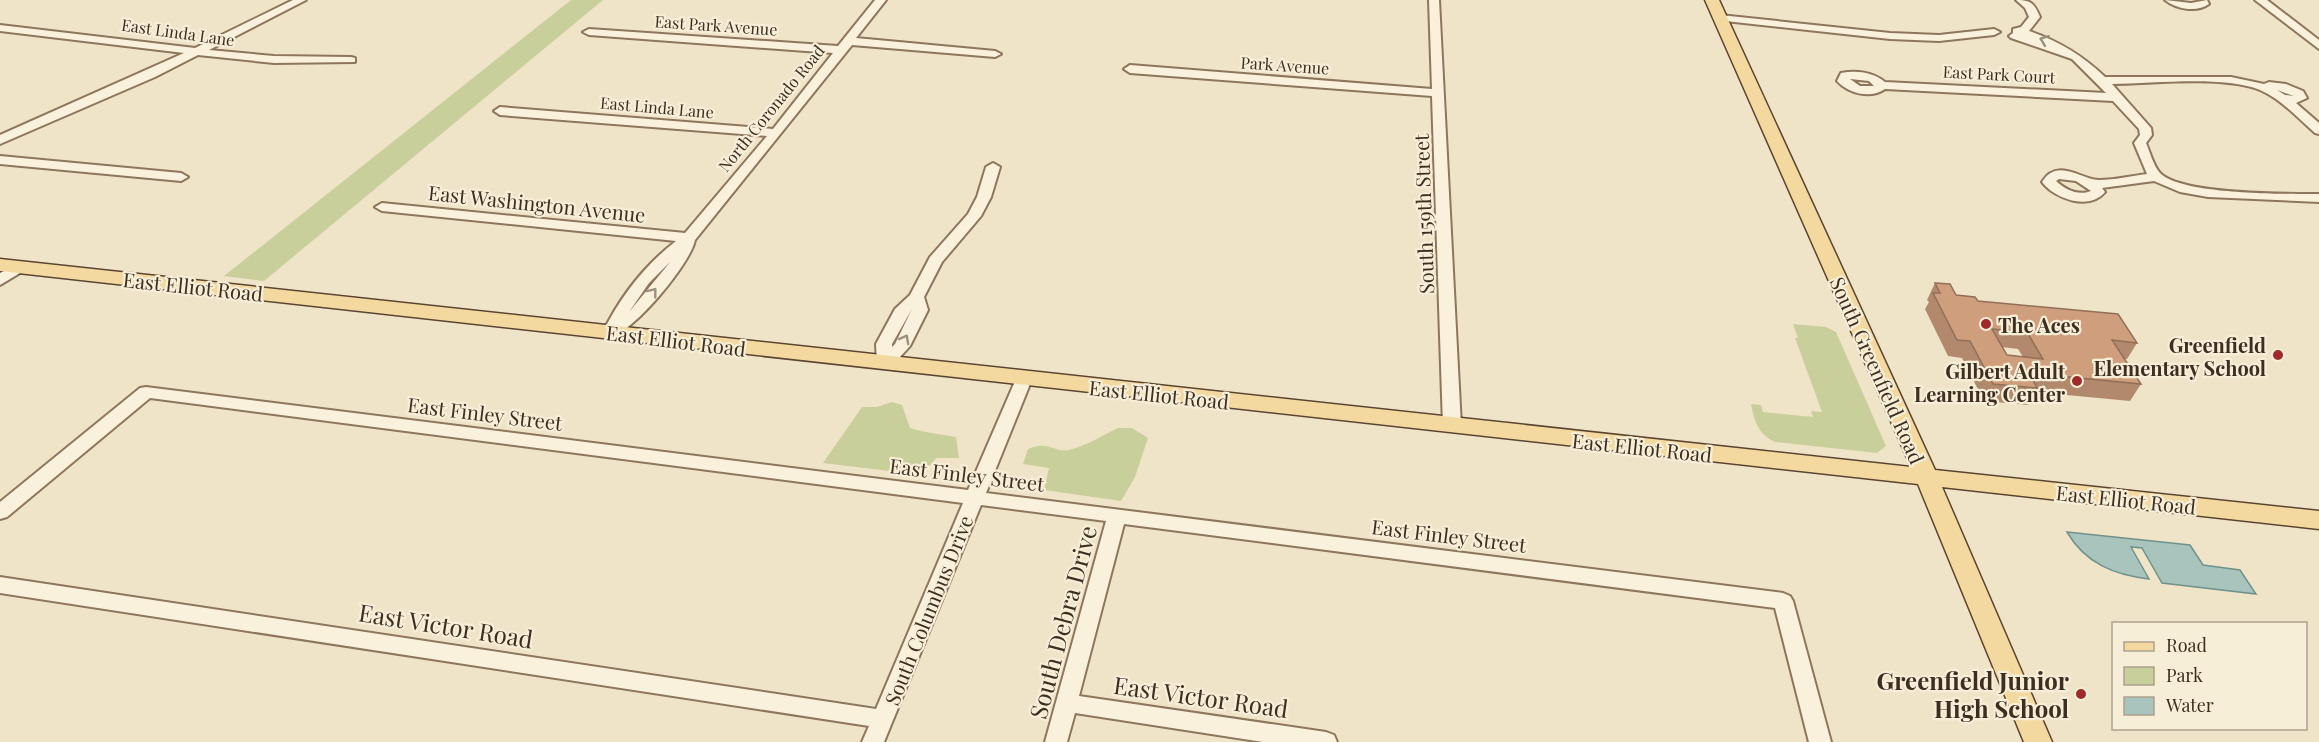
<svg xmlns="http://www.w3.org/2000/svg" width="2319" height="742" font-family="'Playfair Display',serif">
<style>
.green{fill:#c9cf9b}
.water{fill:#a9c4bc;stroke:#6f938a;stroke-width:1.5}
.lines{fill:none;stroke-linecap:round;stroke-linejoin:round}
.minor-casing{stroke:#8d765c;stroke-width:4}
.major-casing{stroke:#5b4430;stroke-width:3}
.minor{fill:#faf1dc;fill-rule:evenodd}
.major{fill:#f3d9a0;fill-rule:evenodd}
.wall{fill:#b2896c;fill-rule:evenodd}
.building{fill:#cf9f7d;stroke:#916f58;stroke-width:1.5;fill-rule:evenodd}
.oneway{stroke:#9c907e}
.poi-dot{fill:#9e2a2b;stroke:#f7eed8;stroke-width:2}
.labels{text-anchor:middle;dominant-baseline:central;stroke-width:4.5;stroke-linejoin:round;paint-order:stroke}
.far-street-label{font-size:16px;fill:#3d2e20;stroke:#f7eed8}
.street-label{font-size:20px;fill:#3d2e20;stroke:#f7eed8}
.poi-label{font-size:20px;font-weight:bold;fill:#3d2e20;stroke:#f7eed8;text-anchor:end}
.near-street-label{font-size:24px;fill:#3d2e20;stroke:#f7eed8}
.near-poi-label{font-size:24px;font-weight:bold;fill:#3d2e20;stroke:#f7eed8;text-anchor:end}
</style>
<rect width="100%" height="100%" fill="#f0e4c8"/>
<g class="green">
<path d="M571 0H603L264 281 224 276Z"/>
<path d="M1793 324 1826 327 1836 332 1886 446 1877 453 1775 442C1759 435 1754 421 1751 404L1761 405 1763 412 1813 417 1811 411 1822 412 1795 338H1798Z"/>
<path d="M892 402 902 405 910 428C926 433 940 434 956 437L959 458H936L922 475 823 463 862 407H877Z"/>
<path d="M1118 428H1132L1148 438 1135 477 1121 501 1044 490 1049 468 1023 464 1028 449C1048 440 1055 453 1069 450 1086 446 1103 435 1118 428Z"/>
</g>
<path class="water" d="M2067 532 2190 545 2203 565 2240 570 2256 594 2162 583 2142 548 2131 547 2149 579C2114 575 2085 563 2067 532Z"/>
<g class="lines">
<defs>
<g id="minor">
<path d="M293 0H306L209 50 274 56 351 57 355 58V62L274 63 198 55 155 77 0 144V135L184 53 0 31V25L195 48Z"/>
<path d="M875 0H886L856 38 995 51 1001 54 995 57 852 45 695 240C691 263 634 331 611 337L603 332C620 297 645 265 676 241L382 211 375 207 382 203 685 233 767 136 500 115 494 111 500 107 773 129 833 53 589 35 583 32 589 29 838 46ZM671 261 629 312 649 283Z"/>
<path d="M1429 0H1439L1461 426 1458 430H1446L1443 426 1432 96 1130 73 1124 69 1130 65 1432 89Z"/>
<path d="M2016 0C2031 0 2034 3 2040 17L2029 31C2059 41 2082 55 2105 77H2231L2264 84 2269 82 2286 84 2303 91 2307 98 2296 103 2319 123V134L2315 133C2298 118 2281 99 2260 90 2222 75 2153 84 2112 84L2151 128 2152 135 2146 143C2150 152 2153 165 2160 173 2181 195 2287 194 2319 194V202L2208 197 2180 192 2154 181 2102 188 2105 192C2089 211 2055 199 2042 182 2058 157 2081 180 2099 180 2114 180 2131 176 2147 174L2134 143 2140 135 2139 129 2113 101 1885 89C1871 99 1849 94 1837 81L1841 73C1856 70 1873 72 1885 82L2106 93 2072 59 2011 38 2009 36 2013 33V29L2021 27 2029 17 2025 8ZM1850 79 1869 81 1874 86H1860ZM2277 90 2294 96 2285 95ZM2059 179 2076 181 2091 191C2078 196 2066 190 2056 181Z"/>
<path d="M2165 0 2191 3 2207 0 2209 4C2197 13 2176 9 2165 0Z"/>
<path d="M2255 0H2267L2319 40V49Z"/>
<path d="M1720 15 1890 33 1939 35 1994 29 2000 32 1994 35 1939 41 1890 39 1716 20V16Z"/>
<path d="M0 156 181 173 188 177 181 181 0 164Z"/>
<path d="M993 163 1000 167 991 197 981 216 942 262 924 297 928 310 910 346 891 367H879L877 363 876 344 895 309 910 295 930 257 968 214 977 197 986 167ZM912 309 895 344 892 347V344Z"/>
<path d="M20 263 25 264 27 267 25 270 0 285V273Z"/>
<path d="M1024 374 1030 375 1032 379 986 493 1783 593 1790 596 1793 601 1831 742H1809L1775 608 1124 524 1079 696 1326 732 1334 735 1337 742H1263L1075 713 1067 742H1045L1106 521 981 505 884 742H862L869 726 0 593V577L876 709 963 503 150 398 7 517 0 519V502L140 388 146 387 968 490 1016 379 1018 375Z"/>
</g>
<path id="major" d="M1705 0H1719L1935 470 2319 511V529L1942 487 2052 742H2024L1918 484 0 271V259L1911 467Z"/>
</defs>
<use href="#minor" class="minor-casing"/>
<use href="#major" class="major-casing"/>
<use href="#minor" class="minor"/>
<use href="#major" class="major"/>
</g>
<path class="wall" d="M1935 283 1956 295 2137 343 2127 359H2124L2141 384 2130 401 2035 392 2028 405 1984 401 1962 358 1948 356 1925 309 1929 302 1927 300ZM2002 347 2018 349 2023 357 2007 355Z"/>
<path class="building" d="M1935 283 1950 284 1956 295 1975 297 1978 301 2118 314 2137 343 2112 340 2141 384 2029 373 2037 388 1993 384 1970 341 1957 340 1933 293H1940ZM1992 329 2027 332 2043 359 2007 355Z"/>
<defs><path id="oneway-chevron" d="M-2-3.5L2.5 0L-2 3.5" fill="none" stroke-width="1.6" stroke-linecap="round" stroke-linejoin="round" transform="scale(1.5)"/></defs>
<g class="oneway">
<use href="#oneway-chevron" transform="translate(2044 40) rotate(-159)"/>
<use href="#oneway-chevron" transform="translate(653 292) rotate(-52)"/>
<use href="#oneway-chevron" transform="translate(905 339) rotate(-61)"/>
</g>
<g class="poi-dot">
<circle cx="1986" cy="324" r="6"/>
<circle cx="2278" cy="355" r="6"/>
<circle cx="2077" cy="381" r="6"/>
<circle cx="2081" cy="694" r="6"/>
</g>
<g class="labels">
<g class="far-street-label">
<text transform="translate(716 25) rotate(4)">East Park Avenue</text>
<text transform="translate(178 32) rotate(8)">East Linda Lane</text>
<text transform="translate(1285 65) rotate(4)">Park Avenue</text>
<text transform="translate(1999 74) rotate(3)">East Park Court</text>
<text transform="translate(657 107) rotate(5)">East Linda Lane</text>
<text transform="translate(771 108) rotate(-51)">North Coronado Road</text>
</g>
<g class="street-label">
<text transform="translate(537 203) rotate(6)">East Washington Avenue</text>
<text transform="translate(1423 214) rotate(-92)">South 159th Street</text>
<text transform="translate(193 286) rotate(6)">East Elliot Road</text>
<text transform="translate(676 340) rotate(7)">East Elliot Road</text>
<text transform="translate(1878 370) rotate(66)">South Greenfield Road</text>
<text transform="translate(1159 394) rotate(6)">East Elliot Road</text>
<text transform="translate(485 413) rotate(7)">East Finley Street</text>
<text transform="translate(1642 447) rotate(6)">East Elliot Road</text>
<text transform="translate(967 474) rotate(7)">East Finley Street</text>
<text transform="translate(2126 499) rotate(6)">East Elliot Road</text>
<text transform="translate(1449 535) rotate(7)">East Finley Street</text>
<text transform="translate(928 610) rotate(-68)">South Columbus Drive</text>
</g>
<g class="poi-label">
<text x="1998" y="324" text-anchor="start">The Aces</text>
<text x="2266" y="344">Greenfield<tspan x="2266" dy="23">Elementary School</tspan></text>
<text x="2065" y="370">Gilbert Adult<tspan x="2065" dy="23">Learning Center</tspan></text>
</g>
<g class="near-street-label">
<text transform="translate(1062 622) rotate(-75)">South Debra Drive</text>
<text transform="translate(446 625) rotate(9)">East Victor Road</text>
<text transform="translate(1201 696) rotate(8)">East Victor Road</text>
</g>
<g class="near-poi-label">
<text x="2069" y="680">Greenfield Junior<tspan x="2069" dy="28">High School</tspan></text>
</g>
</g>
<rect x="2112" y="622" width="195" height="108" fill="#f7eed8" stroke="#ada18e" stroke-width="1.5"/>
<rect x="2124" y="642" width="30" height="9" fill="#f3d9a0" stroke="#ada18e" stroke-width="1.5"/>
<text x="2166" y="652" font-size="18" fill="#3d2e20">Road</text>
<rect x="2124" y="667" width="30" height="18" fill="#c9cf9b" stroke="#ada18e" stroke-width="1.5"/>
<text x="2166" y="682" font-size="18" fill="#3d2e20">Park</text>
<rect x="2124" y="697" width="30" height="18" fill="#a9c4bc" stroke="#ada18e" stroke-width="1.5"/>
<text x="2166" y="712" font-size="18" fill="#3d2e20">Water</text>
</svg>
